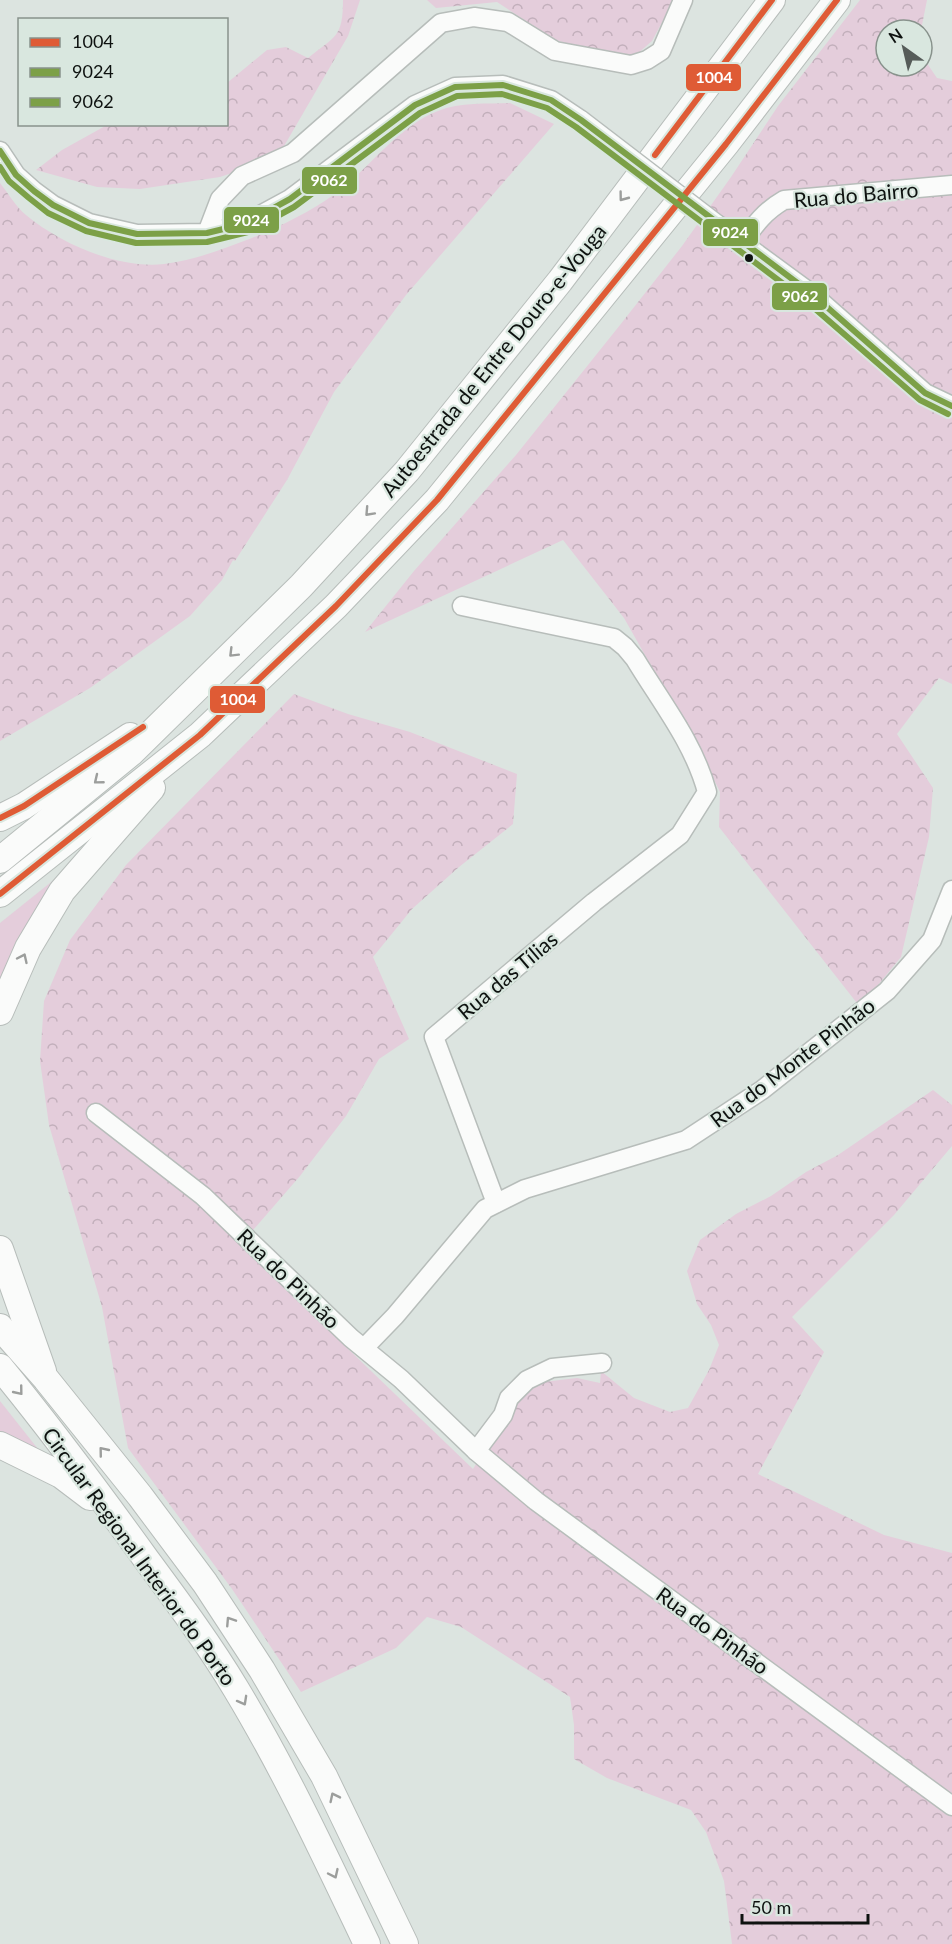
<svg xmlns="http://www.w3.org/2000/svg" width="952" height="1944" font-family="Lato,sans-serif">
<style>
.green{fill:#e4cddb}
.forest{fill:url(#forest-crowns)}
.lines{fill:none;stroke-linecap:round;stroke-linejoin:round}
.minor-casing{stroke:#b7bdba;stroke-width:21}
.highway-casing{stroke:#b7bdba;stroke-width:28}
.minor{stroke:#fafbfa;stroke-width:18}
.highway{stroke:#fafbfa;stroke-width:26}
.minor-bridge-casing{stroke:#b7bdba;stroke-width:21;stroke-linecap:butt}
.minor-bridge{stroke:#fafbfa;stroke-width:18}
.bus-1-casing{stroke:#d9e7df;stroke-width:10}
.bus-2-casing{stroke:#d9e7df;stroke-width:10}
.bus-3-casing{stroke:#d9e7df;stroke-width:10}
.bus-1{stroke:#df5b35;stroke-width:6}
.bus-2{stroke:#7ca047;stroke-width:6}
.bus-3{stroke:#7ca047;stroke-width:6}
.oneway{stroke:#9c9e9c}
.bus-dot{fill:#0e1210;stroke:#d9e7df;stroke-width:2}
.labels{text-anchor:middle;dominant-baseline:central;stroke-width:4.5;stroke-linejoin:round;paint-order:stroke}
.street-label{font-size:21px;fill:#0e1210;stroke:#d9e7df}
.line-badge{stroke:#d9e7df;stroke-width:2}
.badge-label{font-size:16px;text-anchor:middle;font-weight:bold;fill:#fff}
</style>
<defs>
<pattern id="forest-crowns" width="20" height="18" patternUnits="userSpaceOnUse" patternTransform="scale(1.5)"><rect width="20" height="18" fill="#e4cddb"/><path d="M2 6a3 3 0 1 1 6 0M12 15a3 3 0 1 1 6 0" fill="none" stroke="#c2afbb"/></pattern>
</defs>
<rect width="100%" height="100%" fill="#dce4e0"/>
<g class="green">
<path d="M60 875 23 930 0 985V923Z"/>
<path d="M0 1401 38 1449 0 1436Z"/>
</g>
<g class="forest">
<path d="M343 0H360L348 36 280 153 258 164 220 177 140 189 97 187 36 170 62 150 107 125 226 124 227 83 267 50 286 47 308 58C335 36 343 38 343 0Z"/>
<path d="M427 0H674L652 41 636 55 618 56 595 52 553 39 497 2 436 8Z"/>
<path d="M860 0H927L921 30H886V66H922V56L937 78 952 81V684L939 678 897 734 933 788 929 837 901 957 860 1007 719 827 720 792 704 759 624 618 563 540 365 632 414 571 516 455 620 325 682 246 731 177 778 106Z"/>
<path d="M510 103 554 124 406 295 334 392 287 480 235 561 233 560 222 580 190 616 90 688 0 741V183C8 193 16 207 26 215 61 244 118 269 164 264 195 260 223 249 252 238 280 226 311 212 336 193 370 168 398 126 438 111 460 102 487 104 510 103Z"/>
<path d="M294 694 348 714 410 732 517 774 513 824 459 867 412 909 373 957 409 1039 379 1059 346 1116 300 1176 240 1245 473 1469 509 1411 535 1383 577 1378 600 1383 601 1371 634 1398 670 1412 688 1408 709 1370 719 1345 711 1325 697 1304 687 1271 700 1240 736 1214 771 1196 806 1172 838 1155 933 1090 952 1105V1146L894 1215 792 1317 824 1352 758 1474 884 1535 952 1553V1944H732L724 1881 706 1832 691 1810 607 1778 574 1759V1725L570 1697 461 1627 427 1617 396 1648 301 1692 232 1589 128 1448 102 1307 49 1125 40 1061 44 1001 70 940 126 865Z"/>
</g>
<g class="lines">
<defs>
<g id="minor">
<path d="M0 151 16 175 34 191 53 205 89 223 137 234 207 233 244 224 290 199 415 105 455 87 503 85 551 100 581 120"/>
<path d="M718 225 812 294 925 393 952 406"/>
<path d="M207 233 220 199 242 176 293 153 441 23 474 17 508 22 555 51 631 65 647 60 661 51 683 0"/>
<path d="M743 242C755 224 765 211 784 200L952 185"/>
<path d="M462 606 614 638 625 647 635 659C661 702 694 743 707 792L680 835 594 902 434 1037 496 1203"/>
<path d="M96 1113 203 1196 351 1338 401 1379 476 1451 536 1501 952 1806"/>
<path d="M364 1348 395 1316 485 1209 525 1189 686 1140 762 1090 887 991 932 940 952 890"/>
<path d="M476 1451 503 1415 509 1398 527 1380 552 1368 602 1363"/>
</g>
<g id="highway">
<path d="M0 818 24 806 130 736"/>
<path d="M0 860 131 753 301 586 407 471 560 281 772 0"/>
<path d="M0 894 200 735 336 606 437 500 726 144 837 0"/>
<path d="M0 1012 28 948 62 891 152 788"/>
<path d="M0 1249 43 1371"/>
<path d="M0 1327 46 1379 140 1496 205 1583 262 1670 324 1776 405 1944"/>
<path d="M0 1367C51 1429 99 1494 146 1559 177 1601 209 1644 236 1689 286 1772 326 1858 367 1944"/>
<path d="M0 1445 61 1475 90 1497"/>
</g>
</defs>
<use href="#minor" class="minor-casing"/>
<use href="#highway" class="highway-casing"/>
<use href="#minor" class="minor"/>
<use href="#highway" class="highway"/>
<defs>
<path id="minor-bridge" d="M581 120 718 225"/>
</defs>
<use href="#minor-bridge" class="minor-bridge-casing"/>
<use href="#minor-bridge" class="minor-bridge"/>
<defs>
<g id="bus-1">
<path d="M655 155 772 0"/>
<path d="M0 818 24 806 143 727"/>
<path d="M0 894 200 735 336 606 437 500 726 144 837 0"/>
</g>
<path id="bus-2" d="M0 151 16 175 34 191 53 205 89 223 137 234 207 233 244 224 290 199 415 105 455 87 503 85 551 100 581 120 812 294 925 393 952 406"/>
<path id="bus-3" d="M0 167 9 181 29 198 48 213 86 231 136 243 207 242 248 232 294 207 420 113 457 96 502 94 547 108 576 127 806 301 920 400 948 414"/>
</defs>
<use href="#bus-1" class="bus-1-casing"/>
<use href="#bus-2" class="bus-2-casing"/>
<use href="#bus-3" class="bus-3-casing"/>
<use href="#bus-1" class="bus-1"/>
<use href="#bus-2" class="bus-2"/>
<use href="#bus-3" class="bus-3"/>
</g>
<defs><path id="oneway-chevron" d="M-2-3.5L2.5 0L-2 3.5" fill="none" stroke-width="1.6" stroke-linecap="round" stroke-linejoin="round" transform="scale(1.5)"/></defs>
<g class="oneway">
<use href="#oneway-chevron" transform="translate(623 197) rotate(127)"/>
<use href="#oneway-chevron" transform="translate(369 512) rotate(133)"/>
<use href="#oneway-chevron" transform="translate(233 653) rotate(135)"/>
<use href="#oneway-chevron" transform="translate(98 780) rotate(141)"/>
<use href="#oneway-chevron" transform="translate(23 958) rotate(-65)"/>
<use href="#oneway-chevron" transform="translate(19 1391) rotate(51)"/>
<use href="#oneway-chevron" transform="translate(103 1451) rotate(-129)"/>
<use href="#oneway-chevron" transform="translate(230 1621) rotate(-123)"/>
<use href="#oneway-chevron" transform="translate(243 1701) rotate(61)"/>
<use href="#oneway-chevron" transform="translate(334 1797) rotate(-116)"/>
<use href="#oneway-chevron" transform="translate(334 1874) rotate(65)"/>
</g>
<circle class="bus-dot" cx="749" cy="258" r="5"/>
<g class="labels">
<g class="street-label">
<text transform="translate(856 194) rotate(-5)">Rua do Bairro</text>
<text transform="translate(493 360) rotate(-51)">Autoestrada de Entre Douro-e-Vouga</text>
<text transform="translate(507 975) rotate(-40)">Rua das Tílias</text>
<text transform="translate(792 1062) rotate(-37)">Rua do Monte Pinhão</text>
<text transform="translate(289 1278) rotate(44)">Rua do Pinhão</text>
<text transform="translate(140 1556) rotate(54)">Circular Regional Interior do Porto</text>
<text transform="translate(713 1630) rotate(36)">Rua do Pinhão</text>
</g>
</g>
<g class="line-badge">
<rect x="685" y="63" width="57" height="29" rx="6" fill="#df5b35"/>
<rect x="301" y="166" width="57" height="29" rx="6" fill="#7ca047"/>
<rect x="223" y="206" width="57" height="28" rx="6" fill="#7ca047"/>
<rect x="702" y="218" width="57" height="29" rx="6" fill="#7ca047"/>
<rect x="771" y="282" width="57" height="29" rx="6" fill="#7ca047"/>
<rect x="209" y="685" width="57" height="29" rx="6" fill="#df5b35"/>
</g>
<g class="badge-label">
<text x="714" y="83">1004</text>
<text x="329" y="186">9062</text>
<text x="251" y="226">9024</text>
<text x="730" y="238">9024</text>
<text x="800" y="302">9062</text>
<text x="238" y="705">1004</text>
</g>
<rect x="18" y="18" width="210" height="108" fill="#d9e7df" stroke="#88928c" stroke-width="1.5"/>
<rect x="30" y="38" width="30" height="9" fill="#df5b35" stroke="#88928c" stroke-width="1.5"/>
<text x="72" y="48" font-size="18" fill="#0e1210">1004</text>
<rect x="30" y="68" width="30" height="9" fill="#7ca047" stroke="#88928c" stroke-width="1.5"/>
<text x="72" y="78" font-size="18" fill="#0e1210">9024</text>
<rect x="30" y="98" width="30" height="9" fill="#7ca047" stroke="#88928c" stroke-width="1.5"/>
<text x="72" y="108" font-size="18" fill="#0e1210">9062</text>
<g transform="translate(904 48) rotate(326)"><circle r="28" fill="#d9e7df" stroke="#88928c" stroke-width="1.5"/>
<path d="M0-4.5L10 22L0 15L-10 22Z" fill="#565c59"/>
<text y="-9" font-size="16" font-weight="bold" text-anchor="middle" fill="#0e1210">N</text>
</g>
<path d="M742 1914v9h126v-9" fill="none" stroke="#0e1210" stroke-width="3"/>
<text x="751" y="1914" font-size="18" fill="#0e1210" stroke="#d9e7df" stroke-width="4.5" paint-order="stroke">50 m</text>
</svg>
